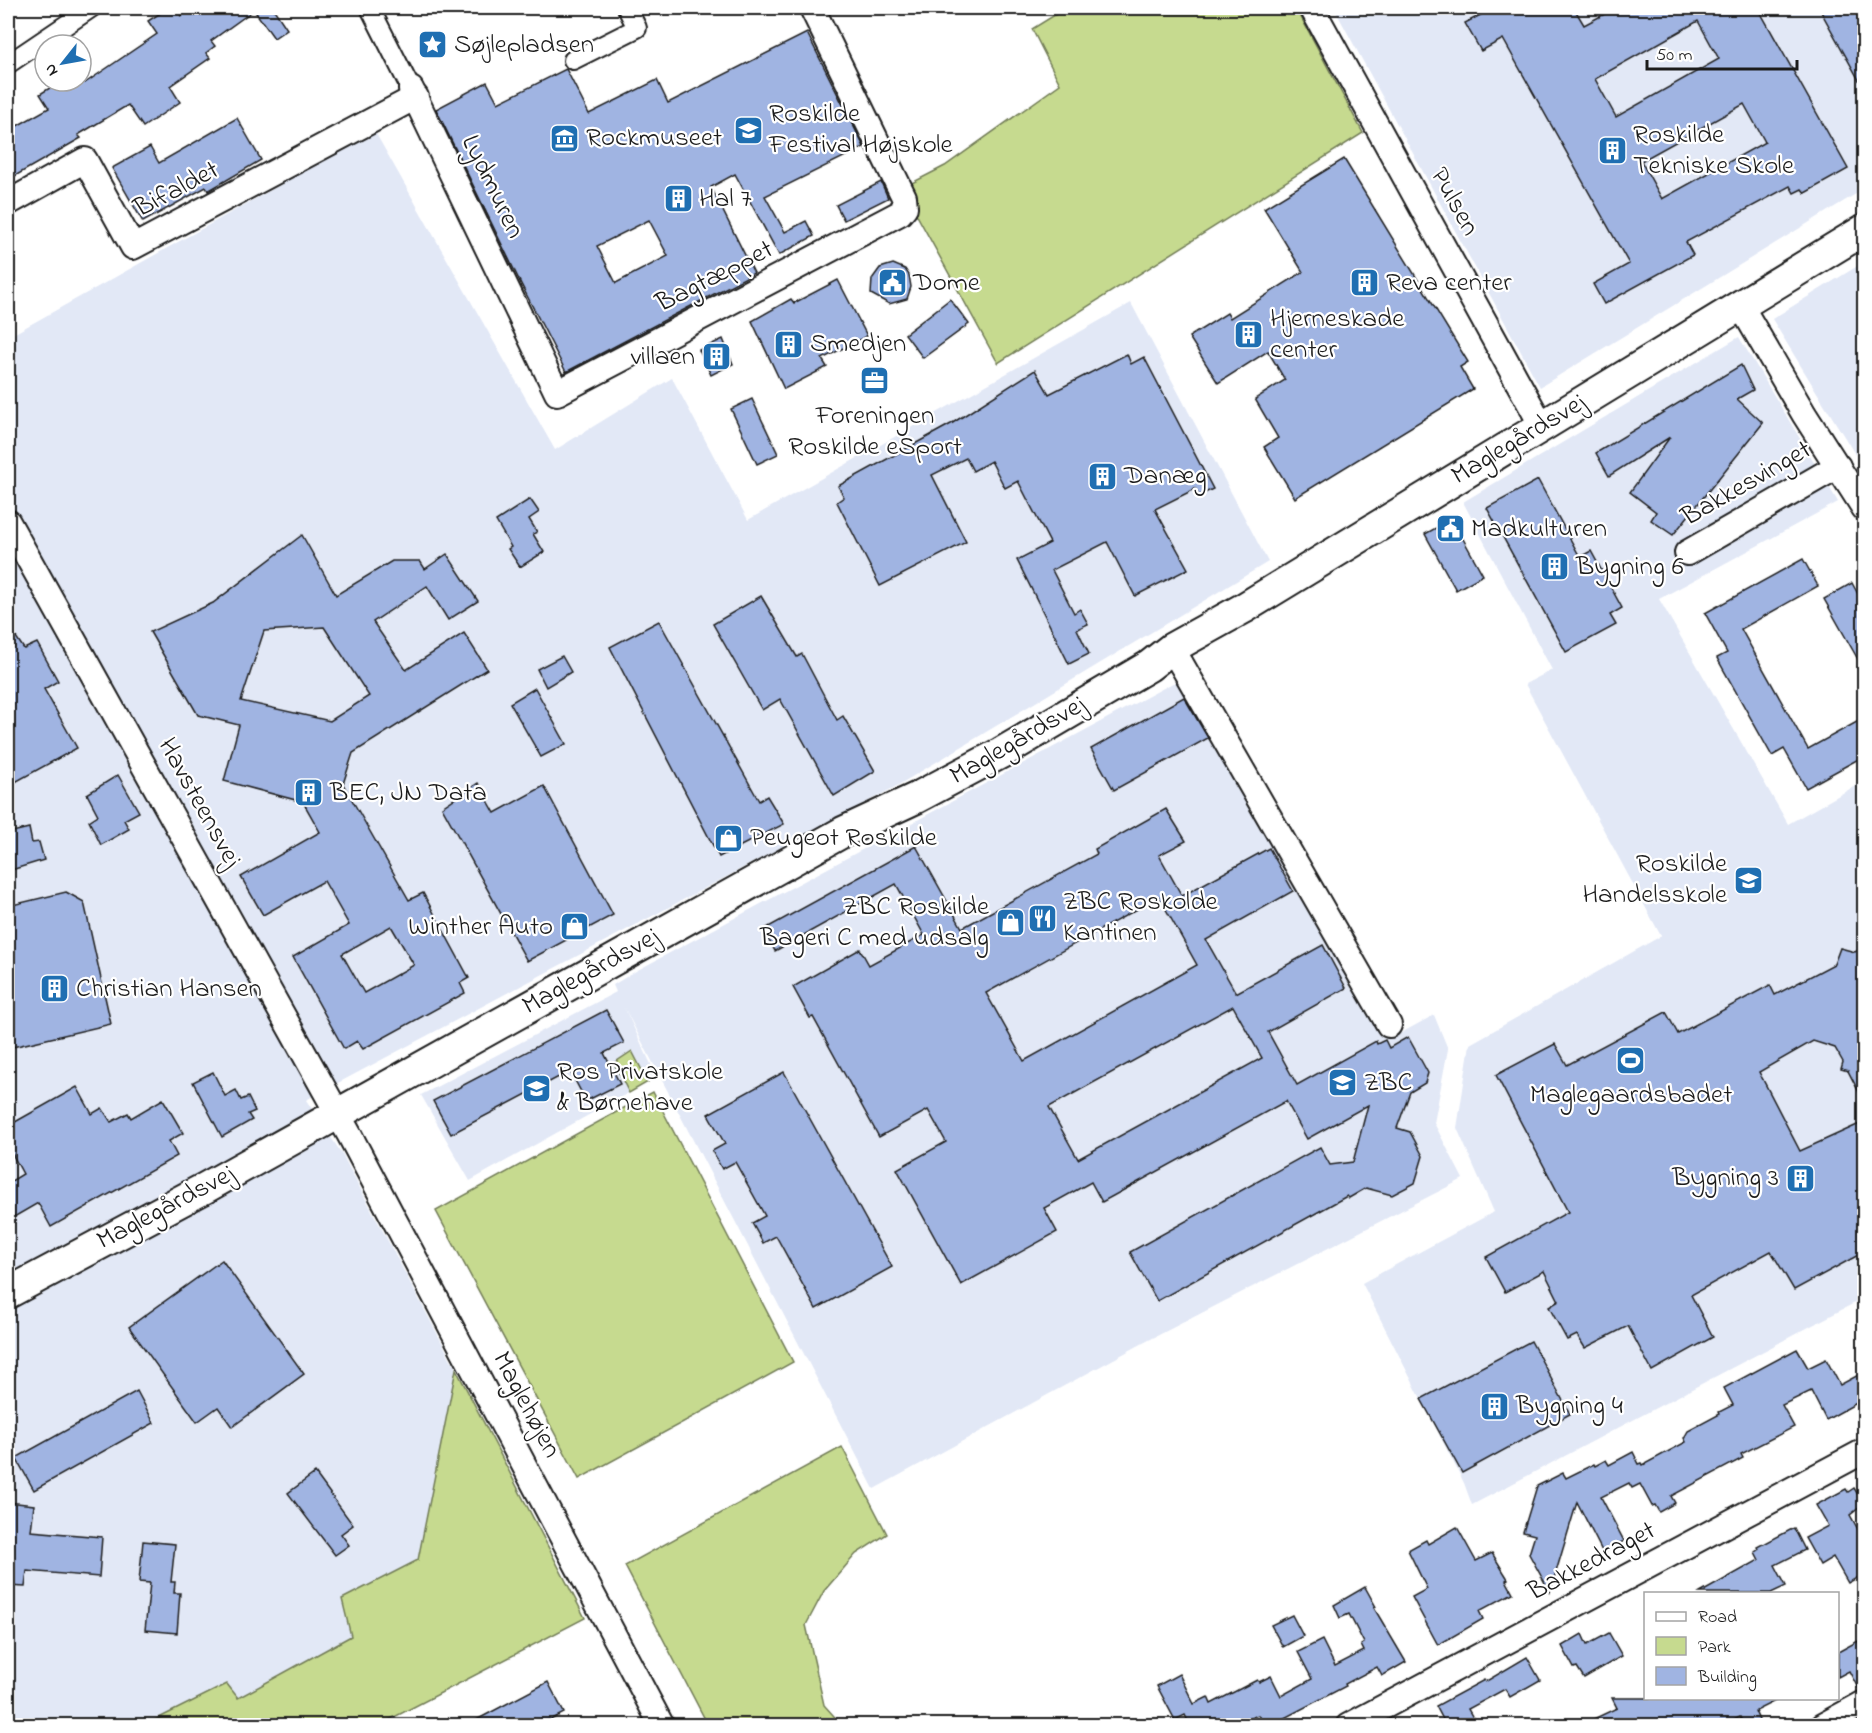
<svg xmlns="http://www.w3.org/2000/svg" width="1872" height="1733" font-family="'Indie Flower',sans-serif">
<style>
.built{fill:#e2e8f6}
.green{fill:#c6da8f;stroke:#717b56;stroke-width:1.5}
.building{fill:#a0b4e2;stroke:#1c1c1c;stroke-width:1.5;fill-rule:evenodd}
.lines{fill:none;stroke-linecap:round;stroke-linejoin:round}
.pedestrian-casing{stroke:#1c1c1c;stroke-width:22}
.minor-casing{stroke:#1c1c1c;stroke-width:28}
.tertiary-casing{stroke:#1c1c1c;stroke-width:34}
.pedestrian{stroke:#fff;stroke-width:18}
.minor{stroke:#fff;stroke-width:24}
.tertiary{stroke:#fff;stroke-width:30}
.labels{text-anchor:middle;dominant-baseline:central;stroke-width:4.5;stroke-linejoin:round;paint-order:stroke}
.poi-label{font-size:27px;fill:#1c1c1c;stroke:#fff;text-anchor:start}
.street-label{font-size:27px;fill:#1c1c1c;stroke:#fff}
</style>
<rect width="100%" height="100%" fill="#fff"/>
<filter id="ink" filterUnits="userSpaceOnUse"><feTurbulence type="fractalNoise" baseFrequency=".0167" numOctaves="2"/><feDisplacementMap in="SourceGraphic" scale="12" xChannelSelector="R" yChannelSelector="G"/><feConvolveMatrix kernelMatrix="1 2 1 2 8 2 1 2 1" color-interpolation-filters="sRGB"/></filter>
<g filter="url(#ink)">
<g class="built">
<path d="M1334 8H1864V189L1540 387Z"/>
<path d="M375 132 555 450 672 378 748 520 1131 303 1268 562 895 787 306 1100 342 1154 456 1369 418 1560 342 1599 352 1636 238 1698 227 1684 145 1725H8V337Z"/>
<path d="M1864 262V469L1772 319Z"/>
<path d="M1739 337 1838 502 1659 599 1788 824 1864 781V1298L1472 1505 1464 1483 1362 1283 1494 1212 1457 1128 1470 1044 1661 936 1525 684 1552 670 1463 502Z"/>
<path d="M1184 677 1392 1038 1434 1015 1448 1049 1434 1123 1463 1179 1147 1341 874 1489 624 1007 657 1077 470 1181 421 1095 616 992 613 985 636 971Z"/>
</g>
<g class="green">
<path d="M1066 8H1296L1363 133 998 363 902 188 945 166 1060 84 1032 29Z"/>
<path d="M632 1051 648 1082 629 1093 614 1063Z"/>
<path d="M653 1092 793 1362 579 1479 436 1211Z"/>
<path d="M456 1369 585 1618 379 1725H145L227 1684 238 1698 351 1636 342 1599 418 1560Z"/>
<path d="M842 1447 887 1534 856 1554 824 1591 806 1625 824 1705 842 1725H708L625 1566Z"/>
</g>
<g class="building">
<path d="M168 8H176L181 16 193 8H273L287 29 274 38 254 10 211 41 215 46 206 53 210 58 170 86 180 102 143 127 128 105 78 135 81 138 8 180V131L49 108 40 94 61 81H84L85 83 157 34 148 21Z"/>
<path d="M1494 8H1574L1584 25 1616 8H1758L1848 169 1805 193 1802 189 1794 193 1790 186 1686 242 1693 255 1604 304 1593 284 1629 264 1503 39 1481 51 1465 23ZM1698 21 1719 59 1616 117 1595 79ZM1744 104 1765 142 1662 199 1641 161Z"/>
<path d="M1819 8H1864V89Z"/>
<path d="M807 33 864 147 765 196 785 232 806 221 814 236 779 255 735 174 711 187 754 273 566 372 521 284 436 109 487 82 498 103 566 69 589 114 657 80 668 103ZM649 220 668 256 616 283 597 246Z"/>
<path d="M237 118 261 160 208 191 206 187 143 222 112 168 150 147 159 163Z"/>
<path d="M1344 159 1468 362 1460 367 1473 389 1295 498 1264 447 1278 438 1255 399 1285 380 1268 351 1218 383 1189 337 1227 313 1230 318 1303 272 1264 208Z"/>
<path d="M881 182 888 198 844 220 836 205Z"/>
<path d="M893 264 905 269 909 275 911 287 907 299 889 304 871 294 872 279 880 268Z"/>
<path d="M838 280 867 336 822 359 827 367 784 389 752 321 791 299 794 303Z"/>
<path d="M950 299 969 324 923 358 905 334Z"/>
<path d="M723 339 733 364 711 375 699 350Z"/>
<path d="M1127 354 1131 364 1144 357 1213 489 1199 496 1195 489 1155 509 1188 569 1135 596 1107 542 1052 570 1074 613 1080 609 1088 624 1077 629 1089 654 1069 664 1017 560 1050 543 1018 481 1005 488 991 461 973 471 966 458 932 475 966 542 880 586 837 502 844 497 838 486 951 424 1035 370 1049 394Z"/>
<path d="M1741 365 1753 390 1737 399 1763 423 1673 535 1651 520 1656 512 1630 492 1670 437 1609 476 1596 453Z"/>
<path d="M752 399 778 454 757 464 731 409Z"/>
<path d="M1538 480 1580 557 1591 551 1622 608 1610 615 1616 625 1566 652 1487 508Z"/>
<path d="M530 499 539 512 529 519 537 532 533 534 544 552 520 567 508 549 511 547 496 521Z"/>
<path d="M1452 519 1483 575 1456 590 1425 534Z"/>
<path d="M302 535 336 595 392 561H420L425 569 447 554 478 601 448 620 427 586 373 622 406 670 464 633 487 669 353 753 343 784 409 900 423 893 469 978 460 983 465 993 363 1049 357 1041 344 1049 293 957 349 925 324 881 263 915 241 877 320 832 303 802 224 781 239 725 198 715 150 632 213 603ZM324 627 369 696 330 721 241 701 264 631ZM391 926 414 965 364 993 342 954Z"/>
<path d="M1803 559 1818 586 1741 629 1808 749 1864 718V756L1806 788 1784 749 1772 756 1717 658 1727 653 1705 613Z"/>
<path d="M1852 583 1864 605V670L1824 599Z"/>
<path d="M761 596 797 657 802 654 837 720 843 716 875 771 834 796 780 699 762 710 713 624Z"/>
<path d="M659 621 759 801 767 796 784 824 719 857 610 647Z"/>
<path d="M8 625 24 649 37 643 58 681 44 689 77 748 8 786Z"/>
<path d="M562 656 571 672 546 687 537 669Z"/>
<path d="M535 688 566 744 541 757 510 703Z"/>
<path d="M1184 697 1208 738 1114 790 1091 749Z"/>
<path d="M118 775 139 812 124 820 129 829 101 845 89 821 98 815 87 794Z"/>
<path d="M478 783 495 813 544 786 613 915 527 961 442 807Z"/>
<path d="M1166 809 1186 841 1159 855 1182 896 1269 848 1293 891 1206 940 1236 993 1323 945 1346 988 1268 1032 1297 1085 1376 1041 1377 1044 1385 1040 1389 1048 1408 1037 1428 1073 1425 1083 1410 1092 1397 1128 1410 1132 1423 1156 1415 1183 1392 1195 1366 1188 1349 1198 1347 1196 1157 1301 1130 1252 1320 1147 1330 1165 1353 1162 1368 1105 1307 1139 1286 1101 1102 1202 1091 1182 1044 1208 1057 1232 961 1285 897 1169 946 1142 928 1110 879 1137 813 1017 810 1018 793 987 860 949 869 965 924 935 896 884 775 951 763 930 916 846 962 928 1097 854 1095 849ZM1159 897 1197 965 1024 1061 986 993ZM1233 1006 1262 1058 1078 1159 1049 1107Z"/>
<path d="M29 828 32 843 39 842 44 860 8 871V833Z"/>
<path d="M66 892 84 902 111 1024 8 1048V906Z"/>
<path d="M1864 947V1102L1848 1071 1841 1069 1843 1062 1835 1048 1813 1041 1759 1072 1800 1151 1864 1122V1252L1794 1290 1771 1251 1691 1295 1713 1337 1652 1371 1628 1326 1585 1348 1577 1335 1567 1340 1549 1307 1559 1301 1544 1271 1505 1292 1486 1257 1568 1212 1496 1075 1555 1044 1567 1065 1666 1012 1678 1034 1770 985 1775 995 1834 964 1840 948 1855 952Z"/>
<path d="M606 1010 624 1043 604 1053 620 1084 586 1101 570 1071 451 1134 433 1101Z"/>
<path d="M213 1072 225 1096 236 1090 241 1100 248 1097 255 1111 248 1114 252 1120 222 1137 193 1082Z"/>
<path d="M784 1072 892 1267 816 1309 776 1236 763 1243 752 1223 765 1216 735 1162 722 1169 712 1151 725 1144 708 1114Z"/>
<path d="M77 1087 92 1114 102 1108 111 1122 128 1113 131 1118 163 1099 183 1133 169 1141 177 1156 51 1227 38 1203 14 1217 8 1207V1183L23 1174 8 1146V1126Z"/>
<path d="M222 1260 304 1374 232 1427 218 1407 197 1422 129 1327Z"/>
<path d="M1531 1341 1570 1414 1462 1473 1421 1399Z"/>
<path d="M1797 1349 1808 1368 1826 1359 1840 1385 1864 1372V1399L1826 1420 1811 1391 1782 1405 1794 1427 1741 1454 1743 1458 1671 1496 1675 1503 1659 1512 1655 1505 1652 1506 1640 1484 1632 1488 1629 1483 1601 1497 1624 1541 1603 1553 1577 1502 1550 1592 1529 1554 1535 1535 1523 1532 1537 1486 1563 1473 1566 1478 1594 1464 1595 1466 1606 1460 1609 1465 1633 1452 1639 1464 1642 1463 1643 1465 1686 1442 1684 1438 1688 1431 1720 1414 1719 1412 1733 1405 1724 1388Z"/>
<path d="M137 1391 154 1423 34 1490 16 1458Z"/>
<path d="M315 1473 353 1525 341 1534 349 1545 335 1555 288 1493Z"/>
<path d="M1854 1488 1864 1504 1850 1515 1864 1540V1574L1848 1583 1833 1557 1820 1565 1805 1538 1828 1526 1816 1505 1846 1489 1848 1492Z"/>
<path d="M8 1502 34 1505 31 1531 102 1537 99 1577 27 1571 25 1587 8 1586Z"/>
<path d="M1457 1527 1476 1561 1492 1553 1508 1579 1506 1580 1513 1593 1479 1611 1483 1619 1438 1645 1412 1597 1427 1589 1408 1550 1426 1540 1428 1544Z"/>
<path d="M1794 1528 1805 1550 1775 1565 1786 1586 1771 1593H1700L1759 1560 1755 1552 1759 1549 1758 1547Z"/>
<path d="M143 1541 175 1544 171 1582H175L174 1593H180L177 1633 145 1630 150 1583 139 1582Z"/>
<path d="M1365 1587 1376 1607 1374 1608 1406 1662 1382 1676 1377 1667 1345 1684 1346 1686 1271 1725H1264L1258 1715 1234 1725H1190L1185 1715 1175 1720 1157 1686 1179 1674 1194 1704 1208 1697 1211 1704 1257 1680 1259 1682 1271 1676 1281 1696 1312 1679 1298 1652 1322 1640 1335 1666 1364 1651 1361 1645 1364 1643 1349 1614 1340 1618 1334 1605Z"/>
<path d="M1292 1615 1303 1636 1283 1647 1271 1625Z"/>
<path d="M1609 1633 1622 1656 1584 1678 1577 1667 1574 1668 1562 1646 1582 1634 1587 1645Z"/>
<path d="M1858 1641 1864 1654V1689L1859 1690 1849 1671 1838 1677V1652Z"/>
<path d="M1527 1657 1540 1680 1510 1697 1505 1689 1468 1709 1477 1725H1446L1436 1706 1484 1680 1485 1682Z"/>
<path d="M548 1682 564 1713 541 1725H467Z"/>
<path d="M1612 1698H1781L1755 1711 1761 1725H1744L1740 1717 1724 1725H1581L1617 1708Z"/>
</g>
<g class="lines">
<defs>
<g id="pedestrian">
<path d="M370 8 411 89"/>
<path d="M573 60 637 28 627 8"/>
<path d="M8 64 91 8"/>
</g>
<g id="minor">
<path d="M1312 8 1542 426"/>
<path d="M411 89 557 393 900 213 905 207 904 197 812 8"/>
<path d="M8 203 85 160 133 247 416 97"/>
<path d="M1741 306 1804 414 1864 508"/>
<path d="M8 522 349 1134 662 1726"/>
<path d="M1687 553 1838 466"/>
<path d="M1172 648 1389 1025"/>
<path d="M1348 1726 1864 1451"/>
<path d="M1822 1726 1864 1703"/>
</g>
<path id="tertiary" d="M8 1293 205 1188 843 832 916 798 1001 753 1149 666 1172 648 1244 608 1864 230"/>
</defs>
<use href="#pedestrian" class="pedestrian-casing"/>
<use href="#minor" class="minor-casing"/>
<use href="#tertiary" class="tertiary-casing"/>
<use href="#pedestrian" class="pedestrian"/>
<use href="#minor" class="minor"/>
<use href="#tertiary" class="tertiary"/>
</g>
</g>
<defs>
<symbol id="sight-square" viewBox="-11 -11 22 22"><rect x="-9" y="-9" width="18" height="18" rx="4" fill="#1f6fb2" stroke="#fff"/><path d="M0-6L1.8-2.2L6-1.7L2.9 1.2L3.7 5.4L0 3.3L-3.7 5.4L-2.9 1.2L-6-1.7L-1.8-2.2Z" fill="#fff"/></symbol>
<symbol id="university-square" viewBox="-11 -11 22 22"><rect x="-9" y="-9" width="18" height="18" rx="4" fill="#1f6fb2" stroke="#fff"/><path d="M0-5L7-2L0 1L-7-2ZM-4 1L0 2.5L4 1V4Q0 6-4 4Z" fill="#fff"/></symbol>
<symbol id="museum-square" viewBox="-11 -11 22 22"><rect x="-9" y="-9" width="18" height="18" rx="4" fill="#1f6fb2" stroke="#fff"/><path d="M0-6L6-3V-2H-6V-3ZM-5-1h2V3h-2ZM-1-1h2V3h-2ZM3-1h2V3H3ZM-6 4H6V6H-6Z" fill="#fff"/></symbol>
<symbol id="building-square" viewBox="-11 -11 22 22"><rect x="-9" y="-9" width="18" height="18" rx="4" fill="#1f6fb2" stroke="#fff"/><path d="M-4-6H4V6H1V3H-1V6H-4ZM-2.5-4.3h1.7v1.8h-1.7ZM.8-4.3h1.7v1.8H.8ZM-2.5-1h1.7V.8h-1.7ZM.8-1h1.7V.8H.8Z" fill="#fff"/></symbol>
<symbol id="civic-square" viewBox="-11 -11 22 22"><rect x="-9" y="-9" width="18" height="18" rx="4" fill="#1f6fb2" stroke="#fff"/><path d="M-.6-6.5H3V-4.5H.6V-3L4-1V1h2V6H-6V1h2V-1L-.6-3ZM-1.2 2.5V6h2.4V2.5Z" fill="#fff"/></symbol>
<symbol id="office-square" viewBox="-11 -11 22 22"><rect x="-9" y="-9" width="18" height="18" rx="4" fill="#1f6fb2" stroke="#fff"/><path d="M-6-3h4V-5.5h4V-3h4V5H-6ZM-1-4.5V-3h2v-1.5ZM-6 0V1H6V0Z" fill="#fff"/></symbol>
<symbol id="shop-square" viewBox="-11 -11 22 22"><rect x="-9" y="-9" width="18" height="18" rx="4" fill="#1f6fb2" stroke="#fff"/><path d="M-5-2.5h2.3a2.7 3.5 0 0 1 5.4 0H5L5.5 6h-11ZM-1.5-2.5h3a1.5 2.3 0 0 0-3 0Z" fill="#fff"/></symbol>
<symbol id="school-square" viewBox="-11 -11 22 22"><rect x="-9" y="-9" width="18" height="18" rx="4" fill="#1f6fb2" stroke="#fff"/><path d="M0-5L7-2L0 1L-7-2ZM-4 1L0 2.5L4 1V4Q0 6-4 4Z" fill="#fff"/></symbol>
<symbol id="restaurant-square" viewBox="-11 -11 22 22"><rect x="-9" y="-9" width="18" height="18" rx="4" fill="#1f6fb2" stroke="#fff"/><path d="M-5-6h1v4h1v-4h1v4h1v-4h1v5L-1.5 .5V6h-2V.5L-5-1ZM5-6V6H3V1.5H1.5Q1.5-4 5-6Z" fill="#fff"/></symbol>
<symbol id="stadium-square" viewBox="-11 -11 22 22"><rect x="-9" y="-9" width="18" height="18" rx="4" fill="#1f6fb2" stroke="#fff"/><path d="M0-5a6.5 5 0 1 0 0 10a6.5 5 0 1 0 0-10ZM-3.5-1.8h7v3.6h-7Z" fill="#fff"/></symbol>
</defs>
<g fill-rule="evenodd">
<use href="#sight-square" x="416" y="28" width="33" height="33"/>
<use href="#university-square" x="732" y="114" width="33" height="33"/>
<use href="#museum-square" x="548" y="122" width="33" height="33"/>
<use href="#building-square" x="1596" y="134" width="33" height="33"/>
<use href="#building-square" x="662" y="182" width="33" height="33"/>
<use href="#civic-square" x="876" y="266" width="33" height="33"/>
<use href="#building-square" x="1348" y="266" width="33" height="33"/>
<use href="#building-square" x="1232" y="318" width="33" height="33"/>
<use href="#building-square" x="772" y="328" width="33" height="33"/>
<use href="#building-square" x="700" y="340" width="33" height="33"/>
<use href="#office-square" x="858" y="364" width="33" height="33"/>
<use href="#building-square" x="1086" y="460" width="33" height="33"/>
<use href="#civic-square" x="1434" y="512" width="33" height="33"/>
<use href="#building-square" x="1538" y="550" width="33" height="33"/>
<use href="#building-square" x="292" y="776" width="33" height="33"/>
<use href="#shop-square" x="712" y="822" width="33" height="33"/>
<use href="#school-square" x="1732" y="864" width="33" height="33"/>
<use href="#restaurant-square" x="1026" y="902" width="33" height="33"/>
<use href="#shop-square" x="994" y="906" width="33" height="33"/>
<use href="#shop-square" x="558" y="910" width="33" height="33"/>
<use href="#building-square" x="38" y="972" width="33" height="33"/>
<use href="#stadium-square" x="1614" y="1044" width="33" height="33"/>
<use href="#university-square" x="1326" y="1066" width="33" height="33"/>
<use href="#school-square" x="520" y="1072" width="33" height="33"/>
<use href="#building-square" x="1784" y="1162" width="33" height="33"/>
<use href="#building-square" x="1478" y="1390" width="33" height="33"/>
</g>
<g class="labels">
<g class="poi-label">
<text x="454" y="45">Søjlepladsen</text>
<text x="769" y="114">Roskilde<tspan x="769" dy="31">Festival Højskole</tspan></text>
<text x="1633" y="135">Roskilde<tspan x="1633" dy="31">Tekniske Skole</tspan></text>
<text x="586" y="138">Rockmuseet</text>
<text x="699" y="199">Hal 7</text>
<text x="913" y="283">Dome</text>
<text x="1386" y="283">Reva center</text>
<text x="1270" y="319">Hjerneskade<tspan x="1270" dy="31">center</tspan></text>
<text x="810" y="344">Smedjen</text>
<text x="695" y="357" text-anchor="end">villaen</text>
<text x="875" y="416" text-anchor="middle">Foreningen<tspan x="875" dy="31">Roskilde eSport</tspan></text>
<text x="1124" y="476">Danæg</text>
<text x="1471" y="529">Madkulturen</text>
<text x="1576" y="567">Bygning 6</text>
<text x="330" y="793">BEC, JN Data</text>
<text x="750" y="838">Peugeot Roskilde</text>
<text x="1727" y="864" text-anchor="end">Roskilde<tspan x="1727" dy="31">Handelsskole</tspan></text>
<text x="1063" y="902">ZBC Roskolde<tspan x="1063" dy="31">Kantinen</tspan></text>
<text x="989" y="907" text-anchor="end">ZBC Roskilde<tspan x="989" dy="31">Bageri C med udsalg</tspan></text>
<text x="553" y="927" text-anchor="end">Winther Auto</text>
<text x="76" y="989">Christian Hansen</text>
<text x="557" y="1072">Ros Privatskole<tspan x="557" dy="31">&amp; Børnehave</tspan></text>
<text x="1364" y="1083">ZBC</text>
<text x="1631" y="1095" text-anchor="middle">Maglegaardsbadet</text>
<text x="1779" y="1178" text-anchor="end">Bygning 3</text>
<text x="1516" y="1406">Bygning 4</text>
</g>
<g class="street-label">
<text transform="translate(492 187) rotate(64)">Lydmuren</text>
<text transform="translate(177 190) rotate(-28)">Bifaldet</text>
<text transform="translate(1454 202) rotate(61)">Pulsen</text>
<text transform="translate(715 277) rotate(-27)">Bagtæppet</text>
<text transform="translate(1519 440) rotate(-31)">Maglegårdsvej</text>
<text transform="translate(1747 484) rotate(-30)">Bakkesvinget</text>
<text transform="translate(1018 741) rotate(-30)">Maglegårdsvej</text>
<text transform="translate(199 803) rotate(61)">Havsteensvej</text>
<text transform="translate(591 972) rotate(-29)">Maglegårdsvej</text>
<text transform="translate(166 1208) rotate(-28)">Maglegårdsvej</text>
<text transform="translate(526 1405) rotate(62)">Maglehøjen</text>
<text transform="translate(1592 1562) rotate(-28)">Bakkedraget</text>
</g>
</g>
<rect width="1872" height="1733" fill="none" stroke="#fff" stroke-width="30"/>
<rect x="15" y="15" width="1842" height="1703" fill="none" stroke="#1c1c1c" stroke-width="2" filter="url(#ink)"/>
<rect x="1644" y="1592" width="195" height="108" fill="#ffffff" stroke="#a4a4a4" stroke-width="1.5"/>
<rect x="1656" y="1612" width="30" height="9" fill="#ffffff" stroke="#a4a4a4" stroke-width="1.5"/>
<text x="1698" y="1622" font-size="18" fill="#1c1c1c">Road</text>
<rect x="1656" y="1637" width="30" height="18" fill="#c6da8f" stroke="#a4a4a4" stroke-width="1.5"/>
<text x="1698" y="1652" font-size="18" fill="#1c1c1c">Park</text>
<rect x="1656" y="1667" width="30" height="18" fill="#a0b4e2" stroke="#a4a4a4" stroke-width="1.5"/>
<text x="1698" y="1682" font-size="18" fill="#1c1c1c">Building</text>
<g transform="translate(63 63) rotate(239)"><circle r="28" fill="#ffffff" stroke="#a4a4a4" stroke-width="1.5"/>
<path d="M0-4.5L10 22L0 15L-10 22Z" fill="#1f6fb2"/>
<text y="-9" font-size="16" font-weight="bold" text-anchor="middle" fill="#1c1c1c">N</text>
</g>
<path d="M1647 60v9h150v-9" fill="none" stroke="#1c1c1c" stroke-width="3"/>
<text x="1656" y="60" font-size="18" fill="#1c1c1c" stroke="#ffffff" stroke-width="4.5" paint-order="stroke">50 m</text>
</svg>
